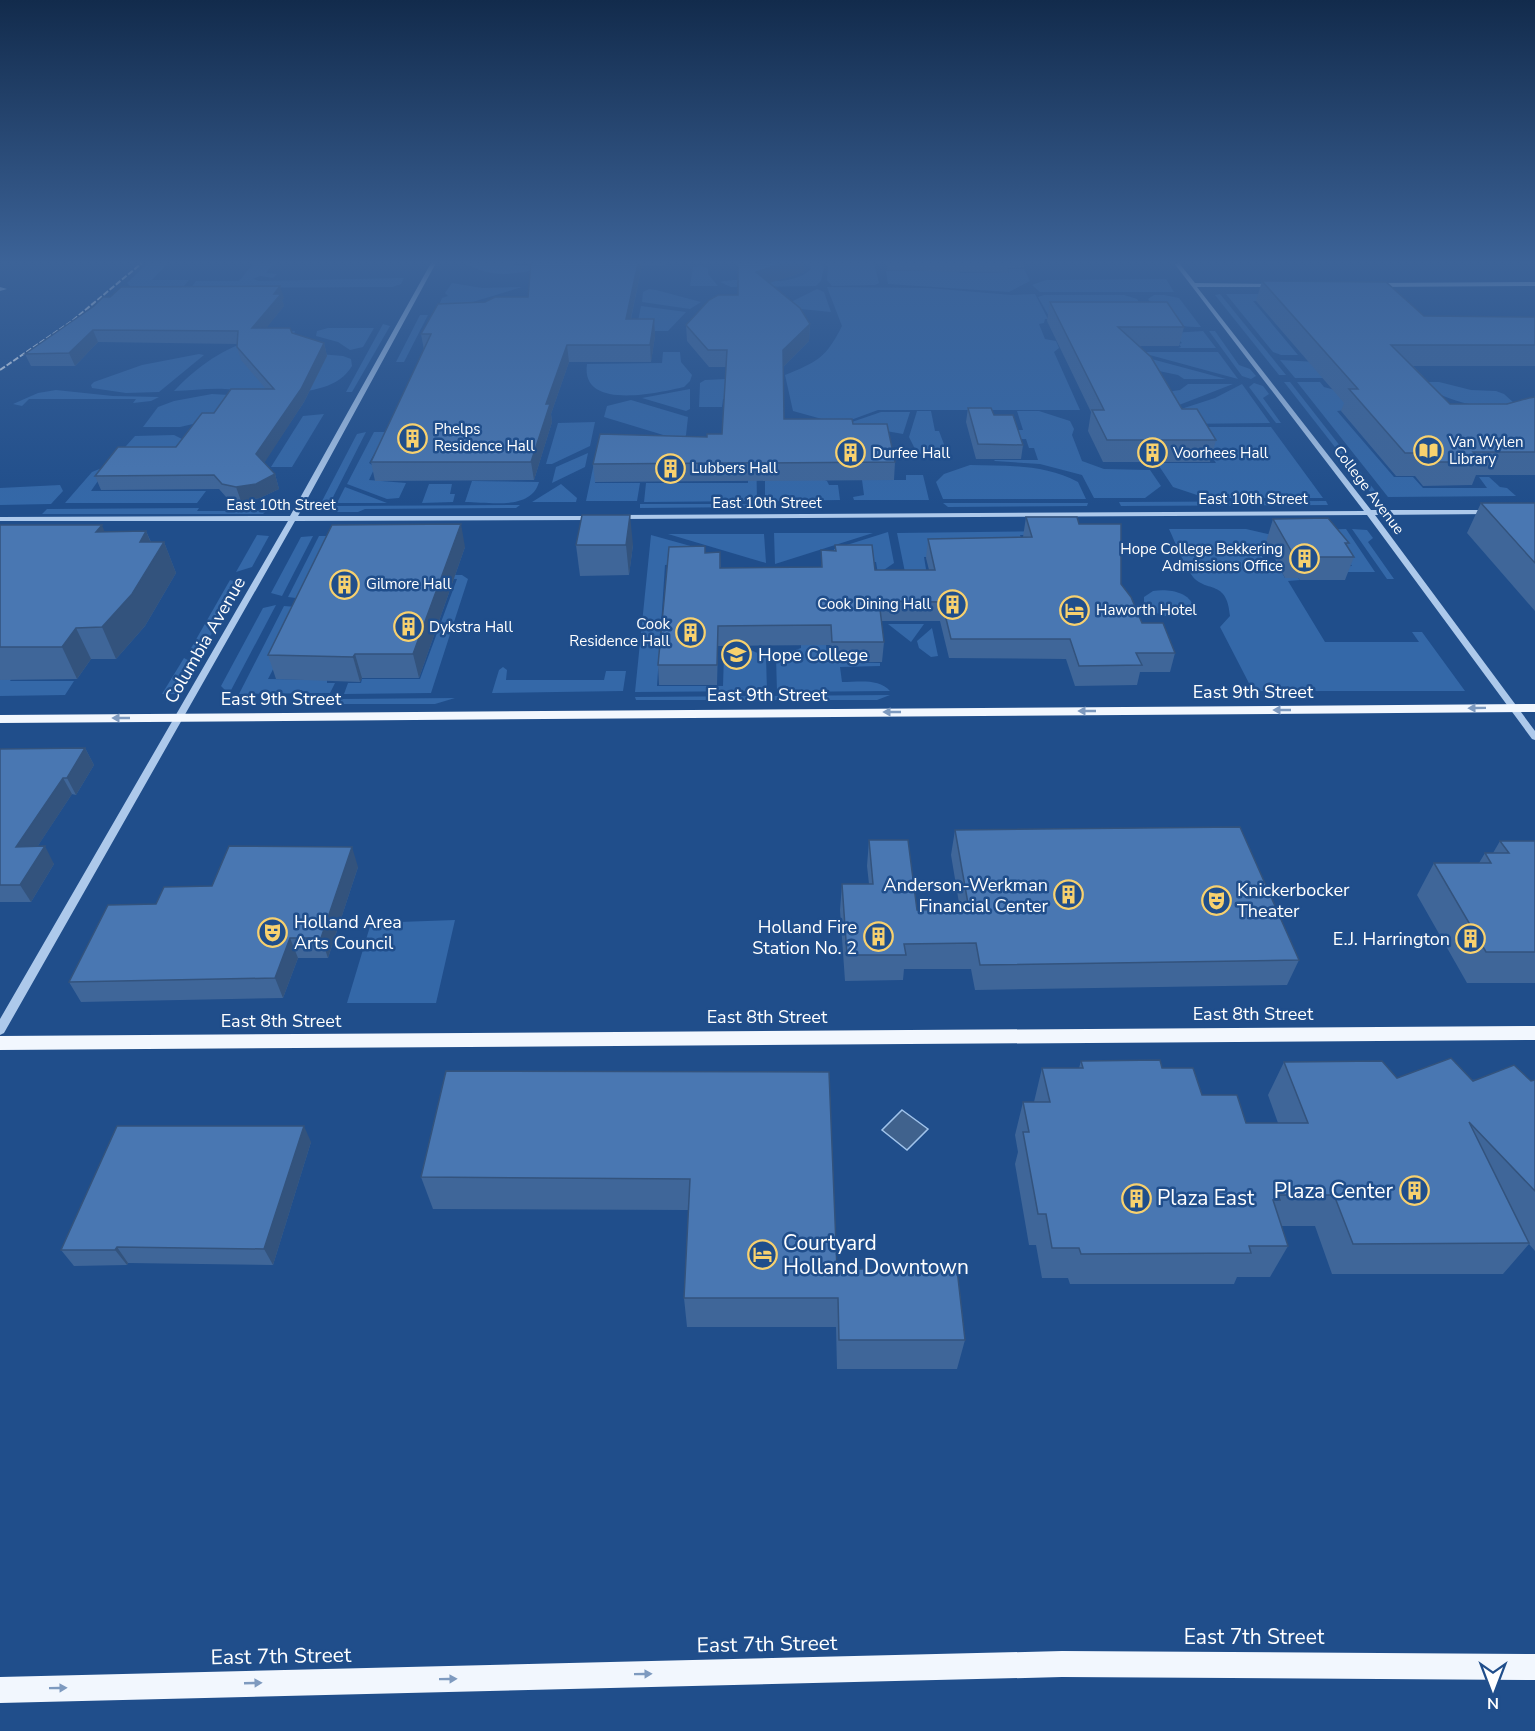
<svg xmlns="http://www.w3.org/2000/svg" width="1535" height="1731" font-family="'Nunito Sans',sans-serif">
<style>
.green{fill:#3468a8}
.water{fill:#40628d;stroke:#a1c4ec;stroke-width:1.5}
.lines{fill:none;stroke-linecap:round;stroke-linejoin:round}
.minor{fill:#adc9eb;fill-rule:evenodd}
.major{fill:#f2f7fe;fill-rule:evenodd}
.rail{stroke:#fff;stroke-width:2;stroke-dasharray:6 2;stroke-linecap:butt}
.wall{fill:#3f6699}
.shaded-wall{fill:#33537d}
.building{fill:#4977b2;stroke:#33537d;stroke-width:1.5}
.oneway{fill:#7e9abf}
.labels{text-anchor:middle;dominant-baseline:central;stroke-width:5;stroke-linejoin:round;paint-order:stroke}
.far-poi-label{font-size:15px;fill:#fff;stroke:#204e8b;text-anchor:start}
.far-street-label{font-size:15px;fill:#fff;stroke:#204e8b}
.street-label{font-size:18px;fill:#fff;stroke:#204e8b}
.poi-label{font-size:18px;fill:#fff;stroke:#204e8b;text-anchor:start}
.near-poi-label{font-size:21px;fill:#fff;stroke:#204e8b;text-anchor:start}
.near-street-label{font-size:21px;fill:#fff;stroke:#204e8b}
</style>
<rect width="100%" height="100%" fill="#204e8b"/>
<g class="green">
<path d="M148 263H168L152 280H189L182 288H132L127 283Z"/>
<path d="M254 263H274L266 273 277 274 273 278 260 276 253 279 259 281 404 278 401 284 392 287 191 288 196 281H239Z"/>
<path d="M466 263H479L478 266H531L541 269C513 274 491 279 466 263Z"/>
<path d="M810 263H821L824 267 821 281 816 286 731 287 720 282C747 275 788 291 811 269Z"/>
<path d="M825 263H874L879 283 875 285 832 286 827 280 828 267Z"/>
<path d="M930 263 957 266 960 273H1009L1008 269H1024L1030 281 1009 292 888 284 886 271H932Z"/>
<path d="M701 266 708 268V274L718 286H690L693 267Z"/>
<path d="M1166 279 1174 292H1040L1032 285 1046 280Z"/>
<path d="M452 283 482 288 522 287 436 313 442 298 448 296 445 293Z"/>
<path d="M827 287 928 288 1012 295 1035 294 1048 319H1045L1044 323 1039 324 1045 339 1056 341 1059 348 1054 352 1080 410H878L840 424 793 411 785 375C817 362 826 358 842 326Z"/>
<path d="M649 289 656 290 701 302 690 309 642 302 643 292Z"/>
<path d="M817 289 824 292 831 312 781 307Z"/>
<path d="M1220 294 1286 375H1279L1215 295Z"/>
<path d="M1226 294H1263L1268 301H1253L1298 355H1281L1273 352Z"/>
<path d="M1044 295H1124L1137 299 1143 308 1050 318 1038 297Z"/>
<path d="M1154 295H1164L1179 298 1201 327C1172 327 1165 322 1148 299Z"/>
<path d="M641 306 686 312 668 331H636Z"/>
<path d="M420 315H428L404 362H396Z"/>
<path d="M383 324 390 326 352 392H346Z"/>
<path d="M328 328H374L363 347 350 350 338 342 316 336 317 331Z"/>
<path d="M295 331 293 336 320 354 343 356 351 359 352 366C330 403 262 391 225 389 208 388 191 391 174 391 209 354 244 337 295 331Z"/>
<path d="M1203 331 1216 348H1178L1181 347 1179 344 1182 343 1172 333Z"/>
<path d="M1209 331H1215L1239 365 1250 369 1256 376 1251 379 1242 376Z"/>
<path d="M663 352H680L681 362 692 375 690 381 684 387C658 393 580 411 587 364L662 363Z"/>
<path d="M1144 352H1218L1238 379 1146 354Z"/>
<path d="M199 354 204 355 159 392 126 393 92 388 91 385 94 382 142 365Z"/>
<path d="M1144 357 1226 379H1184L1178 375 1154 370Z"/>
<path d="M1280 360 1317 362 1340 378H1295Z"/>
<path d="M726 379 746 399H723L722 407H699L700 383 705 380Z"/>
<path d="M1284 382H1290L1380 497H1374Z"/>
<path d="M1297 382H1320L1324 387 1360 397 1346 410 1337 411 1394 477H1413L1423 488H1487L1479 477H1489L1500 487 1507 488 1516 496 1388 497Z"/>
<path d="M1420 382H1439L1471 390 1496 391 1504 394 1524 412C1490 408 1447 405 1420 382Z"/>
<path d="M1254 383 1263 386 1269 394 1263 398 1281 423H1276L1249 387Z"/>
<path d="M1188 384H1233L1179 405 1167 392 1180 390Z"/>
<path d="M1242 384 1270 423 1176 424 1178 410 1215 398Z"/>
<path d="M690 389V409L686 411 642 398Z"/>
<path d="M56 390 113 396 159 397 151 401 133 403 136 399H29L22 406 13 404 38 393Z"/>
<path d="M212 394 247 396 219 418 180 427H143L158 407 174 401Z"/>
<path d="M631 400 688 417 686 435 683 441 604 417 607 406Z"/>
<path d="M917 411H931L935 431H939L948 455 934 456 917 453 909 437Z"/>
<path d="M1017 411H1039L1070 421 1074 429 1072 435 1082 461 1104 469 1150 470 1161 486 1145 498H1094L1082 475 1040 464 995 461 994 460H1038L1034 448H1029L1026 439H1019L1014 430H1023Z"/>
<path d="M881 412H910L903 434 846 424Z"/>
<path d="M324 414 292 467H271L303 416Z"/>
<path d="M595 422 590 446 552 464H546L558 423Z"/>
<path d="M1187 427H1271L1323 498H1206L1173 487 1157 463H1216L1195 430Z"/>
<path d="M366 432 330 503H321L357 434Z"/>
<path d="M374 432H388V447H378L369 463 375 467 369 480 406 483 399 498 387 499 347 484Z"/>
<path d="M174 435 182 439 167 457 102 475 91 491H206L197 503H65L92 472 109 465 135 436Z"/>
<path d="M597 449 601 452 595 483H640L637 501H586Z"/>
<path d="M756 449 757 501 644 502 646 483H748V452Z"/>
<path d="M765 451 827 481 829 485H838L840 500 765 501Z"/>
<path d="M588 453 585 467 552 483 556 467Z"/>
<path d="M970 465C1007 466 1044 464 1078 482L1086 499H943L936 482 944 474Z"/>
<path d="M906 475H923L929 500H854L853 497 864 495 862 480H906Z"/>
<path d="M472 481 539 482C531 511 489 502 465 502Z"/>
<path d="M429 484H452L450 494H455L453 502 422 503Z"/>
<path d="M561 484 577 498 576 502H532Z"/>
<path d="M60 485 63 491 51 504 0 505V488Z"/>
<path d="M345 487 387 503H337Z"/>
<path d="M1326 501 1328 505 1121 506 1119 502Z"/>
<path d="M943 503H1088L1087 506 948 507Z"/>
<path d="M640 504H758V507L640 508Z"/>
<path d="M520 505 516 508 365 509 358 512H333L335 506Z"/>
<path d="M199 508 197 511H266L263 514H42L47 509Z"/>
<path d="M1169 529H1246L1281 537 1285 541H1265L1268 548 1257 549 1269 567H1279L1285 578H1298L1300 580 1288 581 1325 642H1419L1412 632H1422L1465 691H1253L1220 627 1230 616C1227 579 1207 593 1193 577 1183 564 1176 544 1169 529Z"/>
<path d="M1346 529 1375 572H1341L1338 567 1352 566 1339 547 1316 530Z"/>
<path d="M1352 529 1367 530 1373 538 1368 542 1394 579H1387Z"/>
<path d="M1068 531 1070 535H1020L1027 556 924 557 929 587H908L897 533Z"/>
<path d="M888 532 894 563 878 574 876 562H836L834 549Z"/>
<path d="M774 533H873L775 564Z"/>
<path d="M668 534H764L766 563Z"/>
<path d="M257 535 269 536 252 567 236 572Z"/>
<path d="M441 535 311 600 288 597 319 536Z"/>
<path d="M651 535 705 550 704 563 665 565 657 686H723L725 622H745L744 647 766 657 767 691 635 692Z"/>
<path d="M313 536 282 596 271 593 301 537Z"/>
<path d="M402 575H462L468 579 431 693 344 694 348 683H361L362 679H420L457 579 401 578Z"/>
<path d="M230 580 241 583 204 647 190 650Z"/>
<path d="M1153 591C1168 589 1188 591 1194 607 1184 624 1152 617 1144 602V597Z"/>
<path d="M276 605 229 694 221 686 263 608Z"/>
<path d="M284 606 322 609 303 611 268 679 327 680V683H335L330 693 239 694Z"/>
<path d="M801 623H825L827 662 880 663V666L840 667 842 682C858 682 879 678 890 691L777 692 776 657 801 648Z"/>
<path d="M888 624H924L911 642Z"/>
<path d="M932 628 938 656 931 657 919 648 917 641Z"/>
<path d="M184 658 195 664 177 694H162Z"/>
<path d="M503 667 507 670 506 680H604L606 671H626L623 691 492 693 499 670Z"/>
<path d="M0 672H16L10 681H74L65 695 0 696Z"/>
<path d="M890 695 877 700H636L635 697Z"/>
<path d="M455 698 435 704H337L339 699Z"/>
<path d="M455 920 436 1003H347L371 923Z"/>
</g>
<path class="water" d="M902 1110 928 1129 907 1150 882 1130Z"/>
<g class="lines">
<g class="minor">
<path d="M431 263H436L298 516H594L598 518 594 520 295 521 4 1033 0 1035V1019L288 521H0V517L290 516Z"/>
<path d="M1174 263H1179L1195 283 1275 284 1273 287H1197L1371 510H1494L1495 512 1491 514 1375 515 1535 731V740L1532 739 1367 515 618 519 614 517 618 515 1364 511Z"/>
<path d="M1535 282V286L1375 287 1372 285 1375 283Z"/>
<path d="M0 287 7 289 0 291Z"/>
</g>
<g class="major">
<path d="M1535 704V712L0 723V715Z"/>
<path d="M1535 1026V1040L0 1050V1036Z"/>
<path d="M1062 1651 1535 1654V1680L1062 1677 0 1703V1677Z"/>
</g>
<path class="rail" d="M0 370 72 321 142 263"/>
</g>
<g class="wall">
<path d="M479 263H513L512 266H480Z"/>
<path d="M531 263H665L664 265H642L631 319H654L655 336 651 362H569L551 414 552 422 534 480 375 481 371 462 424 350 421 334 485 302 528 297Z"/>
<path d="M738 263H804V272L769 283 810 324 809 341 783 367 784 419 853 424 895 462 894 480 595 482 593 464 722 434 726 367H709L687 341 686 325 738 295Z"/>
<path d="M886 263H1024V267L1008 268V273L887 270Z"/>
<path d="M1262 281 1424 316 1535 317V366H1413L1450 404H1507L1535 397V475H1476L1472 485 1423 486 1415 476H1396L1341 411 1344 403 1256 301Z"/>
<path d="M110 297 284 298 282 300 284 306 266 328 292 333 324 343 327 356 304 402 264 462 275 474 279 489 260 498 241 501 227 498 219 489 101 490 95 476 176 447 214 413 266 389 241 360 237 347V344L98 342 75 366H31L25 354Z"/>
<path d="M1050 302 1184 327 1179 346H1140L1182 409 1216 440 1210 462H1103L1088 431 1091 412 1047 321Z"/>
<path d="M968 408 994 415 1023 445 1021 459H976L966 422Z"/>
<path d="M1481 503H1535V611L1467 533Z"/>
<path d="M1026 517 1079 524 1121 584 1142 623 1175 653 1170 672H1140L1137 685 1075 686 1066 659 949 658 940 621H881L884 642 882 662H832L830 645 718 646 717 685H659L658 665 705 553 720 552 721 568 821 567V550L835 551V545L875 570H929L926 558 928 539 1023 537Z"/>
<path d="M1273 519 1349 543 1348 547 1354 557 1345 580H1300L1298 578H1285L1266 542Z"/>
<path d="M0 525 104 532 146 531 151 542H164L176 573 145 626 116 659H91L77 679 0 680Z"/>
<path d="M576 545H633L629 575 580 576Z"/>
<path d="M465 547 419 678H362L360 682 276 679 268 655Z"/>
<path d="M85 748 94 765 76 795 72 794 37 847 54 864 31 902H0V749Z"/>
<path d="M955 830 1299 960 1287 985 975 990 971 969H904L903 980 845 981 840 910 842 884H869L867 866 869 840 917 910 960 909 951 855Z"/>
<path d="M1500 841H1535V983H1467L1417 895 1434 863H1479L1485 853H1493Z"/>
<path d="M358 867 328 958H298L283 998 81 1002 69 982 156 904 212 886Z"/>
<path d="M1081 1061 1162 1068 1202 1095 1246 1123H1278L1268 1095 1284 1062 1397 1078 1531 1081 1535 1080V1251L1529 1244 1503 1274H1332L1315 1226H1281L1288 1246 1270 1277H1237L1234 1284H1070L1068 1278H1042L1036 1245H1029L1015 1164 1018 1152 1015 1135 1023 1102H1034L1042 1068H1079Z"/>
<path d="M829 1072 837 1269 965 1340 957 1369H837L836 1327H687L684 1298 689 1210 433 1209 421 1177Z"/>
<path d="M311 1142 273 1265 128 1263 127 1265 74 1266 61 1250Z"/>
</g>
<g class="shaded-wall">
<path d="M638 263H642V265L627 336 626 319Z"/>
<path d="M782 263H804V272L756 287V272Z"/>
<path d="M280 286 284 298 282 300 284 306 256 341 252 328 274 294Z"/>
<path d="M654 319 655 336 651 362 650 345Z"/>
<path d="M810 324 809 341 783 367V350Z"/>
<path d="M93 330 98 342 75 366 69 353Z"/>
<path d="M324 343 327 356 304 402 261 468 256 454Z"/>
<path d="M567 345 569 362 551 414 552 422 534 480 531 462 546 404Z"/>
<path d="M275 474 279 489 260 498 241 501 236 487Z"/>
<path d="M630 515 633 545 629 575 626 545Z"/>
<path d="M461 524 465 547 419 678 413 654Z"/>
<path d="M102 525 114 556 96 532Z"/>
<path d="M146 531 156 555 164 542 176 573 145 626 116 659 102 627 140 542Z"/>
<path d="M76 628 91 659 77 679 62 647Z"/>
<path d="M355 654 362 678 360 682 353 657Z"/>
<path d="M85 748 94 765 76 795 67 778Z"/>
<path d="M63 778 72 794 26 864 16 847Z"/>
<path d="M45 846 54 864 31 902 20 885Z"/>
<path d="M352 847 358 867 328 958 321 938Z"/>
<path d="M290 938 298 958 283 998 275 978Z"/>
<path d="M304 1126 311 1142 273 1265 264 1249Z"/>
<path d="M117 1247 128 1263 127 1265 115 1250Z"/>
</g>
<g class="building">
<path d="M531 263H638L626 319H654L650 345H567L546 404H550L531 462H371L431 334H421L438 304 485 302 495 297H528Z"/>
<path d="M738 263H782L756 272 800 308 810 324 783 350 784 419H852L853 424H887L895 462 593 464 600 434 707 437V434H722L727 350H708L686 325 709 300 718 295H738Z"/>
<path d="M1262 281 1386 282 1424 316 1535 317V345H1391L1450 404H1507L1529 398 1535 397V452H1473L1482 462H1433L1424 453H1405L1349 389H1358Z"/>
<path d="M280 286 274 294H281L252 328H290L292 333 324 343 301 389 256 454 275 474 256 484 236 487 222 484 214 475 95 476 118 447H176L202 413H214L231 389H274L237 347 238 331 93 330 69 353 25 354 94 306 103 297H110L121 287Z"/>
<path d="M1050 302H1167L1184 327H1118L1151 357 1182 409H1197L1216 440H1107L1092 410H1104Z"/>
<path d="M968 408H991L994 415H1013L1023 445 978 444Z"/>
<path d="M1481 503H1535V563Z"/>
<path d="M582 515H630L626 545H576Z"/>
<path d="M1026 517H1077L1079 524H1121V584L1131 597 1142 623H1163L1175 653H1136L1142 665 1079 666 1070 639H951L942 602 879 601 884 642H832L831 625 718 626 717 665H658L669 547 705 546V553L720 552V568L822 567 821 550 836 551 835 545H872L875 570H935L928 539 1032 537Z"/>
<path d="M1328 518 1349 543H1345L1354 557H1308L1306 554H1293L1273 519Z"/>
<path d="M461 524 413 654H355L353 657 268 655 332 525Z"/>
<path d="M0 525H102L96 532 146 531 140 542H164L132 594 102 627 76 628 62 647H0Z"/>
<path d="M85 748 67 778H63L16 847 45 846 20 885H0V749Z"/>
<path d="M1240 827 1299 960 980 965 976 943 904 944 906 955H847L842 884H873L869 840H908L917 910 969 909 955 830Z"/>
<path d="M1500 841H1535V952H1486L1434 863H1491L1485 853H1509Z"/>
<path d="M229 846 352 847 321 938H290L275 978 69 982 108 905 156 904 164 887 212 886Z"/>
<path d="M1451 1058 1473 1081 1514 1065 1531 1081 1535 1080V1191L1469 1122 1529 1243 1353 1244 1334 1195H1278L1280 1200H1273L1288 1246H1249L1251 1253 1081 1254 1079 1248H1052L1046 1214H1038L1023 1132H1029L1023 1102H1050L1042 1068H1083L1081 1061 1160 1060 1162 1068H1193L1202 1095H1237L1246 1123H1308L1284 1062 1382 1061 1397 1078Z"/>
<path d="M446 1071 829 1072 837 1269H957L965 1340H839L838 1298H684L690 1179 421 1177Z"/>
<path d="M117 1126H304L264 1249 117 1247 115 1250H61Z"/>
</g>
<defs><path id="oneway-solid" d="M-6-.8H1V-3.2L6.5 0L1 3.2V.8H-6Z" transform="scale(1.5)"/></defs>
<g class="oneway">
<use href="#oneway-solid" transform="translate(1477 708) rotate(179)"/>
<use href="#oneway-solid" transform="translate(1282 710) rotate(180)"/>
<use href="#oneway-solid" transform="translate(1087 711) rotate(180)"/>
<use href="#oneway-solid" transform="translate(892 712) rotate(180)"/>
<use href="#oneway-solid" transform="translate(121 718) rotate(180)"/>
<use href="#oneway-solid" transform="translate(643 1674) rotate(-1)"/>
<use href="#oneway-solid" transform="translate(448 1679) rotate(-1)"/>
<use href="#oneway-solid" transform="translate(253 1683) rotate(-2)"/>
<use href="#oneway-solid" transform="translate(58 1688) rotate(-1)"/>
</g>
<linearGradient id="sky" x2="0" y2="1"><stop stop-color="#122b4c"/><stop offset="0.52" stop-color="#3c6398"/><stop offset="1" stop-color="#3c6398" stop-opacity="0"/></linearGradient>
<rect width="1535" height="505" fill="url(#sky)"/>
<defs>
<symbol id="building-ring" viewBox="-11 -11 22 22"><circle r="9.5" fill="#204e8b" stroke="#f8d16e" stroke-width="1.5"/><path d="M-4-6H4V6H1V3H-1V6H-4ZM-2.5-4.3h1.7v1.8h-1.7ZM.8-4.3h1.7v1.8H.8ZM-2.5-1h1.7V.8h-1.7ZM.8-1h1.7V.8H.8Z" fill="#f8d16e"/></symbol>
<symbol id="library-ring" viewBox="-11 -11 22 22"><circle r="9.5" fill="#204e8b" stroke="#f8d16e" stroke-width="1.5"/><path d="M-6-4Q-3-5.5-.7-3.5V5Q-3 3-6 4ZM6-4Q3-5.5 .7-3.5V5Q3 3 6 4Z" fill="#f8d16e"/></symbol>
<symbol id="hotel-ring" viewBox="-11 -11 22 22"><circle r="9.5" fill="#204e8b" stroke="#f8d16e" stroke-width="1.5"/><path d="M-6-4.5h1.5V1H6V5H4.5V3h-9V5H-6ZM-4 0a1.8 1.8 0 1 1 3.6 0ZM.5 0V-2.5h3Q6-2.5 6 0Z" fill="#f8d16e"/></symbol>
<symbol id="university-ring" viewBox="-11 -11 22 22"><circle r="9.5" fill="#204e8b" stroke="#f8d16e" stroke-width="1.5"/><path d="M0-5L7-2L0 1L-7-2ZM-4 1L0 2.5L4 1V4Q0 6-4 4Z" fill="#f8d16e"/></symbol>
<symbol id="theatre-ring" viewBox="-11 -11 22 22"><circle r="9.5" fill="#204e8b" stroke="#f8d16e" stroke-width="1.5"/><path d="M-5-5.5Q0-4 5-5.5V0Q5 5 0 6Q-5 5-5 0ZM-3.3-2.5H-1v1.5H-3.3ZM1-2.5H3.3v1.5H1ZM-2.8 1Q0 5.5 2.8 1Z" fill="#f8d16e"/></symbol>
</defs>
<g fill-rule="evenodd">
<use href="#building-ring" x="396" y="422" width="33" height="33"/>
<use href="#library-ring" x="1412" y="434" width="33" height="33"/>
<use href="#building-ring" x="834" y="436" width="33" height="33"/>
<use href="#building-ring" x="1136" y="436" width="33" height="33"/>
<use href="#building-ring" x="654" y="452" width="33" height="33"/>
<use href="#building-ring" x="1288" y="542" width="33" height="33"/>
<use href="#building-ring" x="328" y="568" width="33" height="33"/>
<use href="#building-ring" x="936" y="588" width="33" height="33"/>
<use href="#hotel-ring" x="1058" y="594" width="33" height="33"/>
<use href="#building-ring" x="392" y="610" width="33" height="33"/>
<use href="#building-ring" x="674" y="616" width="33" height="33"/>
<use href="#university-ring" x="720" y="638" width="33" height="33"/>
<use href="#building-ring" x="1052" y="878" width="33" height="33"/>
<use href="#theatre-ring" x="1200" y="884" width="33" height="33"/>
<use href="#theatre-ring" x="256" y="916" width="33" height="33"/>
<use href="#building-ring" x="862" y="920" width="33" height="33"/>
<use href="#building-ring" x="1454" y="922" width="33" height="33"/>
<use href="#building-ring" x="1398" y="1174" width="33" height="33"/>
<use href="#building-ring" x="1120" y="1182" width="33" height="33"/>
<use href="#hotel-ring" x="746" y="1238" width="33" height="33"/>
</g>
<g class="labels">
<g class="far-poi-label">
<text x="434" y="429">Phelps<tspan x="434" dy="17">Residence Hall</tspan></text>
<text x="1449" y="442">Van Wylen<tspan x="1449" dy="17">Library</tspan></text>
<text x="872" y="453">Durfee Hall</text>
<text x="1173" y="453">Voorhees Hall</text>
<text x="691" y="468">Lubbers Hall</text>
<text x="1283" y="549" text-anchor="end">Hope College Bekkering<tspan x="1283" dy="17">Admissions Office</tspan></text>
<text x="366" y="584">Gilmore Hall</text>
<text x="931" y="604" text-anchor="end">Cook Dining Hall</text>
<text x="1096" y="610">Haworth Hotel</text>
<text x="670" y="624" text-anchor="end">Cook<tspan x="670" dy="17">Residence Hall</tspan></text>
<text x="429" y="627">Dykstra Hall</text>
</g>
<g class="far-street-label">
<text transform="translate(1369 490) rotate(53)">College Avenue</text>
<text x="1253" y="499">East 10th Street</text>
<text x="767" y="503">East 10th Street</text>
<text x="281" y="505">East 10th Street</text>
</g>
<g class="street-label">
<text transform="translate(205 640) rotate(-60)">Columbia Avenue</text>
<text x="1253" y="692">East 9th Street</text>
<text x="767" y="695">East 9th Street</text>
<text x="281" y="699">East 9th Street</text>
<text x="1253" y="1014">East 8th Street</text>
<text x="767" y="1017">East 8th Street</text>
<text x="281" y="1021">East 8th Street</text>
</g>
<g class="poi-label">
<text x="758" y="655">Hope College</text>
<text x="1048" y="885" text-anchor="end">Anderson-Werkman<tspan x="1048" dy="21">Financial Center</tspan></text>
<text x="1237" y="890">Knickerbocker<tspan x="1237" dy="21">Theater</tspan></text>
<text x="294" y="922">Holland Area<tspan x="294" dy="21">Arts Council</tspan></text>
<text x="857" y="927" text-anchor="end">Holland Fire<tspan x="857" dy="21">Station No. 2</tspan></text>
<text x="1450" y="939" text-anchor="end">E.J. Harrington</text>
</g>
<g class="near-poi-label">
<text x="1393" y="1191" text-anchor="end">Plaza Center</text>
<text x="1157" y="1198">Plaza East</text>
<text x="783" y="1243">Courtyard<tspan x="783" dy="24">Holland Downtown</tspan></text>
</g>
<g class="near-street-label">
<text x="1254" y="1637">East 7th Street</text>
<text transform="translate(767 1644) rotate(-1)">East 7th Street</text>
<text transform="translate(281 1656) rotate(-1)">East 7th Street</text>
</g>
</g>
<g transform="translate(1493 1689) rotate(180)" stroke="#204e8b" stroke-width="4.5" paint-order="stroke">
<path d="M0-4.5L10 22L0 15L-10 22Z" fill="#ffffff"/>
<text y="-9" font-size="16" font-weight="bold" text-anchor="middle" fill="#ffffff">N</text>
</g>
</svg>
